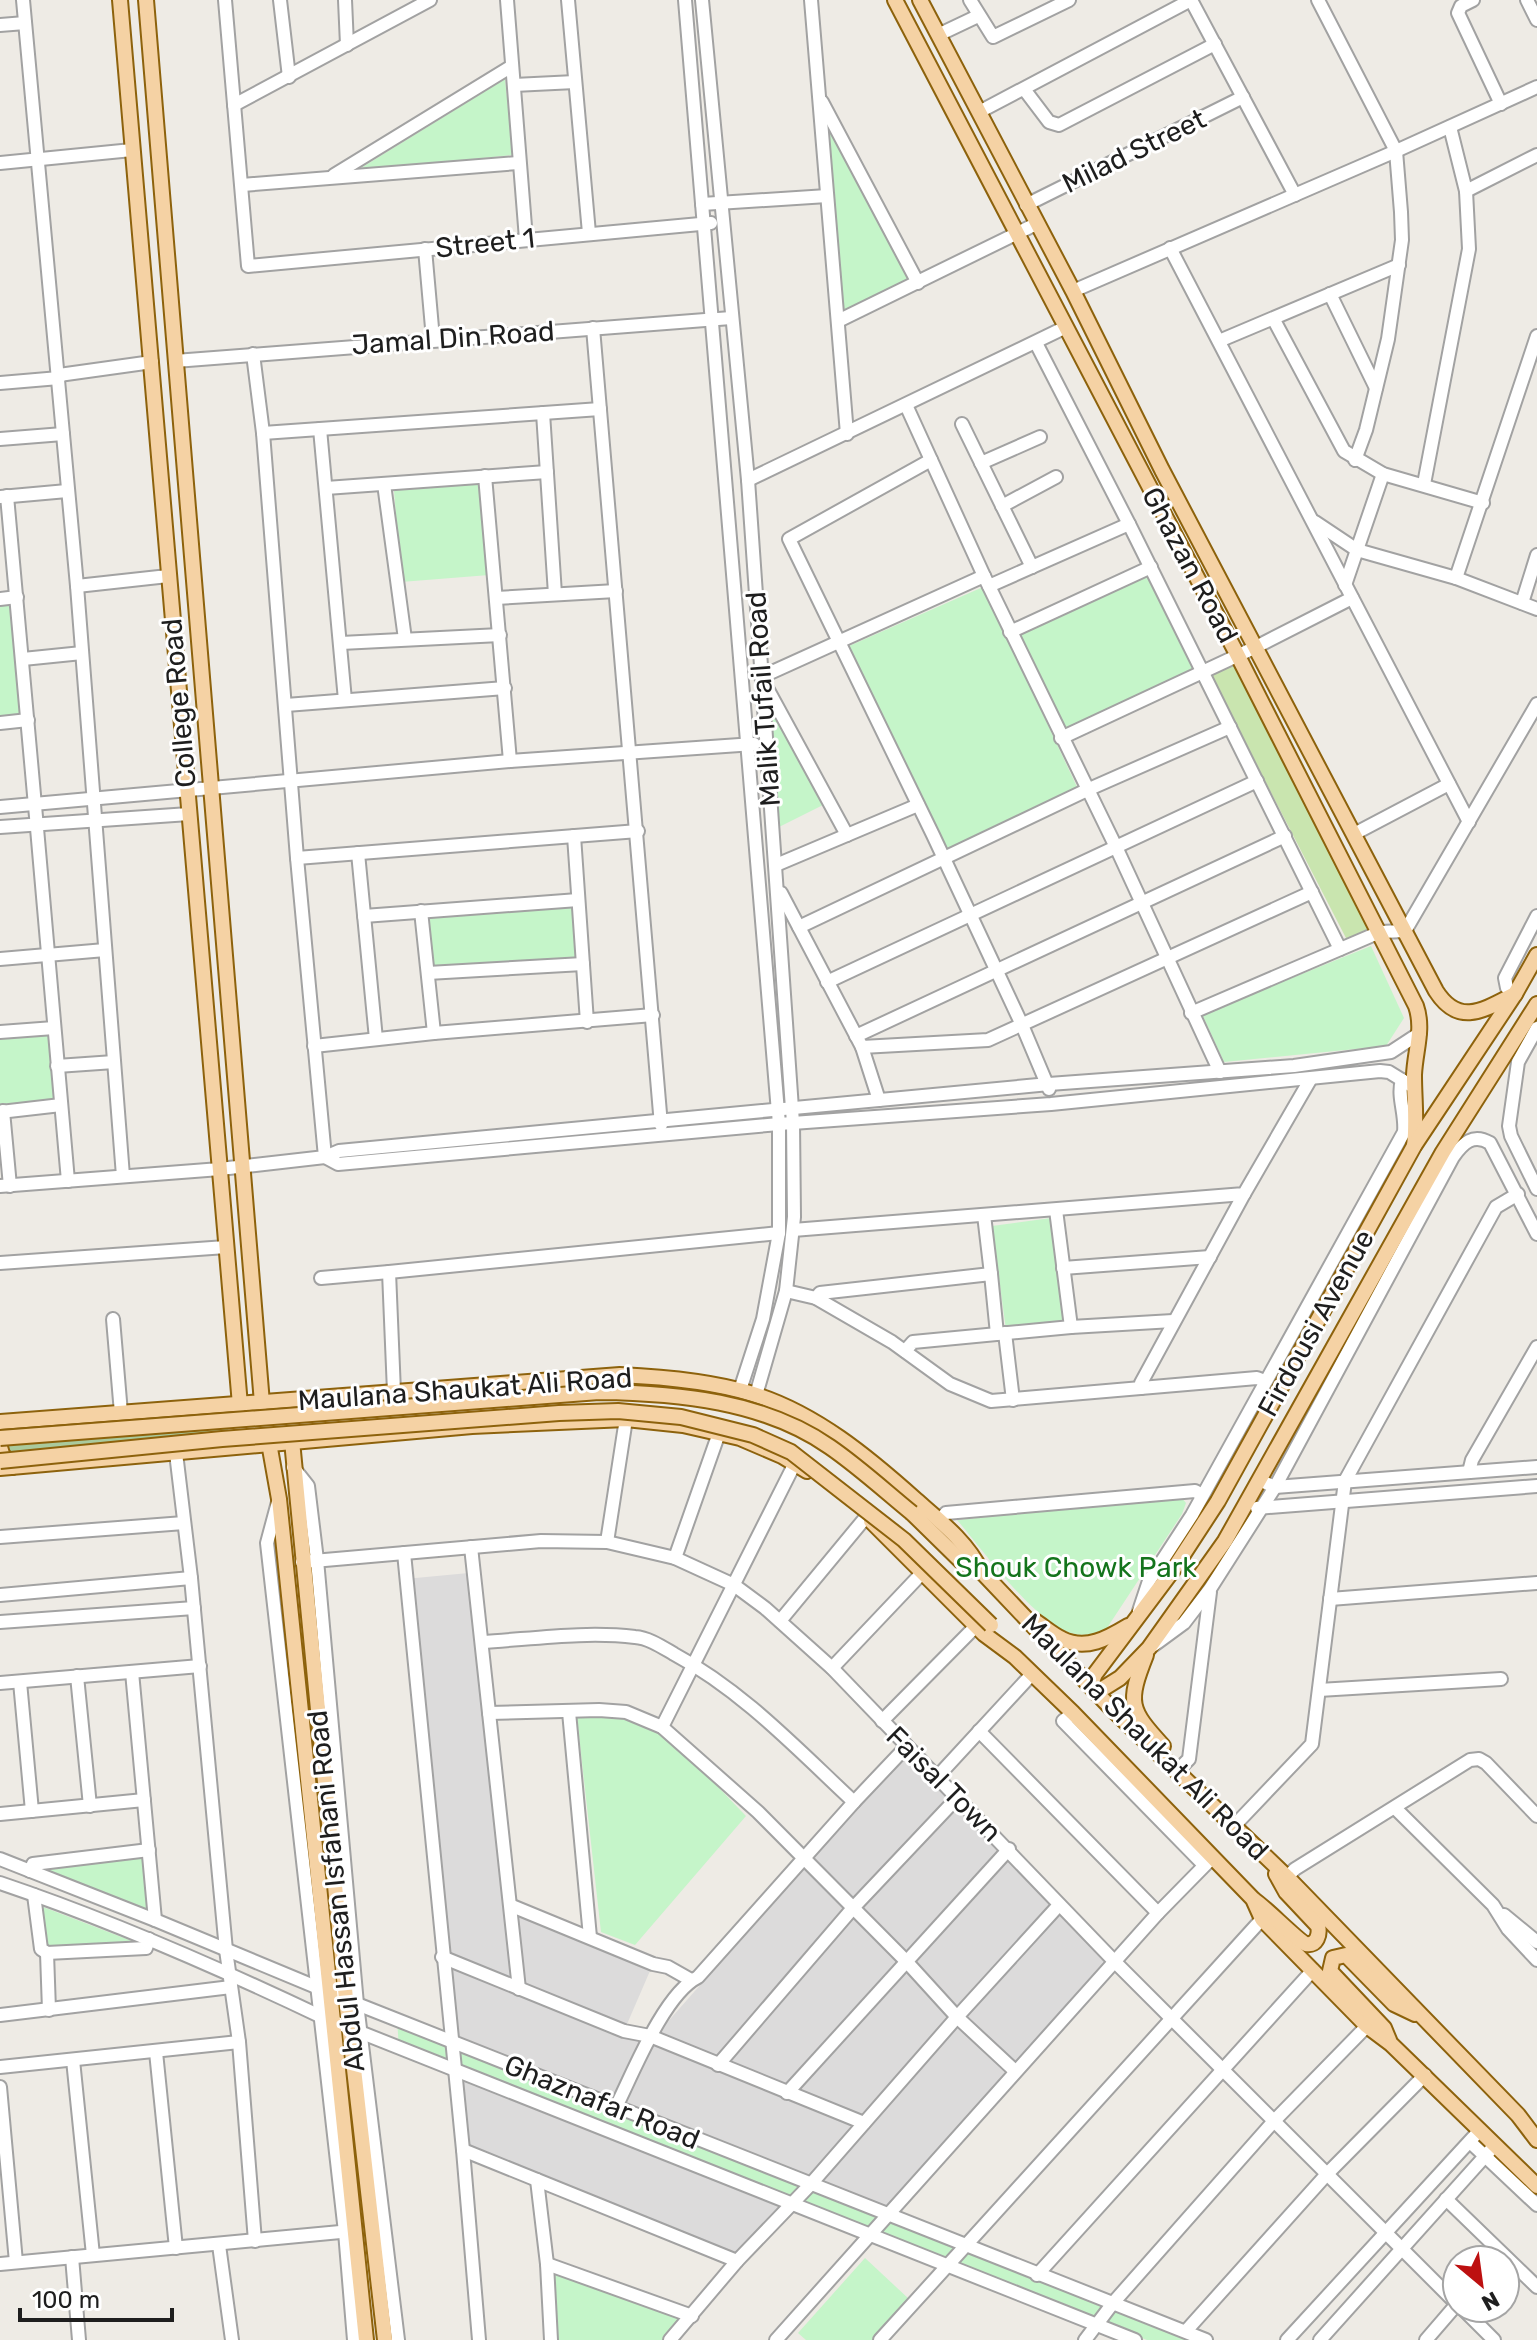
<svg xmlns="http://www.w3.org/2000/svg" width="1537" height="2340" font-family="Rubik,sans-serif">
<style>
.residential{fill:#dcdbdb}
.grass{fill:#c9e5af}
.forest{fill:#aaca9d}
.park{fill:#c5f5c9}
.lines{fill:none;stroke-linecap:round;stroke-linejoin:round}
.minor-casing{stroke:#a2a2a2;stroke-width:16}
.major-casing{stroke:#8d620c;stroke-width:18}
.minor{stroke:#fff;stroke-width:12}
.major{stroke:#f5d2a4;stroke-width:14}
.major-bridge-casing{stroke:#8d620c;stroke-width:18;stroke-linecap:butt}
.major-bridge{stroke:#f5d2a4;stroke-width:14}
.labels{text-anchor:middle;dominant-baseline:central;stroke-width:6;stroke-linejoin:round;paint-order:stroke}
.street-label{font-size:28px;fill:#1e1e1e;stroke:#fff}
.park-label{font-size:28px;fill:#14741c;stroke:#fff}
</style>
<rect width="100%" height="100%" fill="#eeebe5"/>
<g class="residential">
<path d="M479 1572 512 1906 653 1964 624 2031 650 2042 907 1750 1114 1961 885 2215 451 2041 405 1579Z"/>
<path d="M453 2070 792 2203 737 2261 463 2150Z"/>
</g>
<path class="grass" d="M1233 661 1294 766 1368 930 1347 940 1210 674Z"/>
<path class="forest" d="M235 1425 223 1433 0 1453V1438Z"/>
<g class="park">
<path d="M505 79 513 155 356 171Z"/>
<path d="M826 119 911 279 844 311Z"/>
<path d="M482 483 489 575 401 582 394 490Z"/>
<path d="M1150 574 1196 668 1064 729 1017 635Z"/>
<path d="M983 587 1078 789 946 850 849 646Z"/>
<path d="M15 603 25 715 0 717V604Z"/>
<path d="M767 697 823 805 779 827Z"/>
<path d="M572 904 578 959 432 969 429 916Z"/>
<path d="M1371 946 1404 1018 1386 1046 1224 1062 1202 1014Z"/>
<path d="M50 1034 55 1101 0 1106V1038Z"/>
<path d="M1051 1218 1065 1321 1006 1330 992 1226Z"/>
<path d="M1181 1497 1186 1503 1182 1514 1107 1628C1097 1634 1083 1637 1071 1633 1035 1623 982 1549 957 1520Z"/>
<path d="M577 1718C593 1718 612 1716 627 1719 666 1726 717 1787 746 1816L635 1945 601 1932Z"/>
<path d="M145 1853 148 1911 47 1874 40 1866Z"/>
<path d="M38 1905 145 1946 44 1948Z"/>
<path d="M397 2020 1200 2340H1147L399 2048Z"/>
<path d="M865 2258 910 2300 873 2340H806L798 2333Z"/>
<path d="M547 2264 692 2316 670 2340H551Z"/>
</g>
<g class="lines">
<defs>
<g id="minor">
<path d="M23 0 77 586 123 1176"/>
<path d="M225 0 248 266 711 223"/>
<path d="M280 0 289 77"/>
<path d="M345 0 347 45"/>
<path d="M507 0 526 239"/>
<path d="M568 0 589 233"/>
<path d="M685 0 779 1124V1233L763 1319 740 1390"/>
<path d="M702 0 748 480 793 1123 794 1217 786 1291 756 1395"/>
<path d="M811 0 847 434"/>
<path d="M970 0 993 37 1069 0"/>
<path d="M1191 0 1295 195"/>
<path d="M1318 0 1396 151 1401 212 1402 240 1388 339 1366 430 1355 460"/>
<path d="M1473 0 1461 6 1458 13 1501 104"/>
<path d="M1527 0 1537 20"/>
<path d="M0 25 25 23"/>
<path d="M938 35 978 16"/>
<path d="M514 85 575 82"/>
<path d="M1024 89 1049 122 1059 125 1215 44"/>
<path d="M822 102 918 283"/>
<path d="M234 105 430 0"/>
<path d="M979 112 1191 0"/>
<path d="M0 163 132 150"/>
<path d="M334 175 512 66"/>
<path d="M242 185 518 163"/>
<path d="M1466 191 1537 155"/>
<path d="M702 204 827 196"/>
<path d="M1026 205 1243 97"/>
<path d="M1170 248 1469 822"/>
<path d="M425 249 433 339"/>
<path d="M1073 291 1396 151 1537 87"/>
<path d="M1330 294 1376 388"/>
<path d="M1274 320 1344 451 1383 474 1483 503"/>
<path d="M838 321 1036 224"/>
<path d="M593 328 661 1125"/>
<path d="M1219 341 1399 265"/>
<path d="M1036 343 1129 524 1340 949"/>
<path d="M175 361 731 318"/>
<path d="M59 375 152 362"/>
<path d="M0 383 59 378"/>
<path d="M906 405 984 576 1116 847 1220 1072"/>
<path d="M543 413 555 594"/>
<path d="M962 424 1032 567"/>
<path d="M320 429 345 700"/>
<path d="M263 433 600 409"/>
<path d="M0 439 63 434"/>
<path d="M931 460 789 539 933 835 1022 1025 1049 1089"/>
<path d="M981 463 1040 437"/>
<path d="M485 476 510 761"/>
<path d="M748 480 1066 327"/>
<path d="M384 484 405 639"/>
<path d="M1424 484 1469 249 1466 191 1450 127"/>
<path d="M326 488 547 472"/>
<path d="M7 496C29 724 47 953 68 1181"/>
<path d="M0 497 67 491"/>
<path d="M1002 506 1056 477"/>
<path d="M1315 522 1357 550 1456 578 1537 609"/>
<path d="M1456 578 1537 336"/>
<path d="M1345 585 1383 474"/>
<path d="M77 586 168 576"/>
<path d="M989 586 1129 524"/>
<path d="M496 598 616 591"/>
<path d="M0 599 17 597"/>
<path d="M1522 603 1537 555"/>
<path d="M1010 632 1151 567"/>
<path d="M341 643 500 635"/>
<path d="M23 659 82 653"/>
<path d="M286 705 505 688"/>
<path d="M0 723 28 720"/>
<path d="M1061 738 1256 647 1352 598"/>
<path d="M0 807 510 761 754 744"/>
<path d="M0 827 189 814"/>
<path d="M1354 834 1449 784"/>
<path d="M847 835 761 677 984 576"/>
<path d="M574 836 587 1022"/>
<path d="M358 853 376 1039"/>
<path d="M297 858 638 831"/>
<path d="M776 865 918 805"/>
<path d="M781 893 862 1047 879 1100"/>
<path d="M421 911 434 1033"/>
<path d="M364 916 578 900"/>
<path d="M799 927 1087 790 1230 727"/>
<path d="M0 959 105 950"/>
<path d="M428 973 583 964"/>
<path d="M827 982 1257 781"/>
<path d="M1515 994 1507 988 1505 978 1537 916"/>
<path d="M1191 1013 1380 932 1405 931 1537 704"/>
<path d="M1537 1028 1518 1062 1509 1126 1511 1136 1537 1189"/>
<path d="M0 1032 54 1028"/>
<path d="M856 1036 1285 836"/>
<path d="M314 1046 434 1033 653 1015"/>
<path d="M862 1047 988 1040 1312 892"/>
<path d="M57 1066 114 1062"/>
<path d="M1415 1088 1389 1072 1380 1071 1051 1104 779 1124 338 1164 325 1157 339 1151 1049 1084 1294 1066 1391 1052 1420 1033"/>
<path d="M3 1111 10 1186"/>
<path d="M0 1112 61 1105"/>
<path d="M0 1186 220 1169 325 1157 297 858 263 433 253 354"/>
<path d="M1056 1210 1071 1327"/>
<path d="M984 1215 991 1274"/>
<path d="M793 1230 1244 1194 1310 1080"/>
<path d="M0 1263 226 1247"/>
<path d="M1063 1268 1210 1257"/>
<path d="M321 1278 389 1272"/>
<path d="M786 1291 816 1298 892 1342 950 1384 991 1401 1257 1378 1265 1381"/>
<path d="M816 1298 820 1293 991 1274 997 1334"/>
<path d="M113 1319 121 1413"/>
<path d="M1005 1333 1013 1400"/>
<path d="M905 1351 913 1342 1071 1327 1173 1321"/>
<path d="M1141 1388V1383L1244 1194"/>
<path d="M394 1392 389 1272 779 1233"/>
<path d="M176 1453 191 1578 226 1950 239 2042 255 2241"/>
<path d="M293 1467 308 1486 317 1560 357 2004 398 2340"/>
<path d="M1469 1472 1472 1460 1537 1347"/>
<path d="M1259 1480 1275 1487 1537 1467"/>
<path d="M278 1502 267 1543 345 2232 354 2340"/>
<path d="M1257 1508 1537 1486"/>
<path d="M939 1521 946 1513 1195 1491 1202 1495"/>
<path d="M0 1537 184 1523"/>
<path d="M607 1542 626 1419"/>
<path d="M471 1547 519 1989"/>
<path d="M404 1553 463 2150 479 2340"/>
<path d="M675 1558 719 1433"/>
<path d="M302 1562 541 1541 607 1542 675 1558 734 1585 765 1608 832 1668 1114 1961 1457 2304"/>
<path d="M0 1595 191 1578"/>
<path d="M1330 1599 1537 1583"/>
<path d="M1139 1611 1149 1581 1192 1515 1404 1132C1406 1114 1397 1097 1402 1080"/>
<path d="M780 1621 866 1517"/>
<path d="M0 1622 194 1608"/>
<path d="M482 1642C532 1639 585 1631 635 1637 649 1638 662 1647 674 1654 743 1691 797 1749 854 1802"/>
<path d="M1154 1645 1184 1623 1210 1589 1275 1487 1453 1157C1463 1143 1473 1133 1490 1143L1537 1234"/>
<path d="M832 1668 923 1572"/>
<path d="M132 1672 155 1920"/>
<path d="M77 1676 90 1806"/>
<path d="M20 1682 32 1811"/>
<path d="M0 1683 200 1666"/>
<path d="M1319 1690 1501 1679"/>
<path d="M569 1712 590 1937"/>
<path d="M489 1713 599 1710 626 1712 662 1727 758 1812 906 1961 957 2017 1015 2071"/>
<path d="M1073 1713 1063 1721 1204 1865"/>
<path d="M882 1721 976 1626"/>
<path d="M662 1727 795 1463"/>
<path d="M979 1731 1158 1913"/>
<path d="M1178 1770 1189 1759 1210 1592"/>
<path d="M938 1776 1032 1674"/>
<path d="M1395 1808 1493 1905 1508 1929 1537 1960"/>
<path d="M0 1814 144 1800"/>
<path d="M1234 1826 1312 1744 1345 1481 1496 1207 1518 1194"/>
<path d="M0 1859 155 1920 357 2004 1206 2340"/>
<path d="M30 1871 33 1864 149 1850"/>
<path d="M1287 1877 1295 1869 1470 1760 1479 1759 1486 1763 1537 1816"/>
<path d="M0 1883C110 1920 217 1967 322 2017L1135 2340"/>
<path d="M34 1895 41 1949 47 1953 146 1948 149 1939"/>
<path d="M512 1906 653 1964 668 1967 691 1980"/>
<path d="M1504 1915 1537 1942"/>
<path d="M47 1953 49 2010"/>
<path d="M442 1957 624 2031 650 2036 864 2123"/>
<path d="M0 2015 231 1987"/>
<path d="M156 2052 176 2248"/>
<path d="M73 2060 93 2255"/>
<path d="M718 2065 853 1908 957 1798"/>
<path d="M0 2067 239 2042"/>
<path d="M0 2087 16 2262"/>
<path d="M787 2093 1009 1849"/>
<path d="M616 2107C633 2073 664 1994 698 1977L854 1802 907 1746"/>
<path d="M1470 2142 1537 2205"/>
<path d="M463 2150 737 2261"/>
<path d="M537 2180 547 2264 551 2340"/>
<path d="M1446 2199 1537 2287"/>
<path d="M219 2245 232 2340"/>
<path d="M72 2257 79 2340"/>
<path d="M0 2264 351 2231"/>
<path d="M547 2264 692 2316"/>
<path d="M1037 2275 1313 1970"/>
<path d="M1462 2308 1494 2340"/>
<path d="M1186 2331 1327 2174 1425 2075"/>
<path d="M670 2340 737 2261 810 2185 957 2017 1059 1905"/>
<path d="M776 2340 1158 1913 1213 1857"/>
<path d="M880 2340 1262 1919"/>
<path d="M1085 2340 1113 2303 1274 2121 1367 2026"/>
<path d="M1287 2340 1480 2130"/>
<path d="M1320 2340 1495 2145"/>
<path d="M1426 2340 1457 2304"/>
</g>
<g id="major">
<path d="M120 0 240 1405"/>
<path d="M146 0 262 1403"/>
<path d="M895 0 1237 654 1416 1006C1424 1029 1415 1051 1414 1075 1414 1099 1417 1122 1414 1146"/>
<path d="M920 0 1073 291 1162 470 1436 991C1459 1027 1484 1010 1515 994"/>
<path d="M0 1422 620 1375C663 1377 711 1381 753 1394 815 1413 868 1457 916 1500 940 1521 967 1542 981 1571L1112 1709 1287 1877 1518 2115 1537 2140"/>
<path d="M292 1441 346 1999 385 2340"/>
<path d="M269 1443 279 1499 366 2340"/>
<path d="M0 1447 2 1454 12 1467"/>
<path d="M0 1468 472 1426 626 1419 683 1425 740 1438 782 1456 807 1471"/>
<path d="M912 1513 961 1561 981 1571"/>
<path d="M871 1521 984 1634 1015 1657 1073 1713 1253 1899 1262 1919 1367 2026 1391 2044 1537 2186"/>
<path d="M1035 1621C1044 1627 1053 1635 1062 1639 1086 1651 1108 1638 1128 1626"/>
<path d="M1146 1655C1127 1703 1129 1709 1163 1746"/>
<path d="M1090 1686 1095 1674 1173 1570 1218 1501 1414 1146 1515 994 1537 955"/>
<path d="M1096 1693 1120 1678 1149 1648 1225 1541 1443 1152 1537 1004"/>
<path d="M1254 1900C1265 1907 1299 1942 1306 1944 1317 1946 1320 1934 1318 1926L1286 1892 1276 1874"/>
<path d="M1389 2040 1384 2028 1330 1971 1333 1958 1346 1955 1394 2004 1415 2014"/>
</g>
</defs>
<use href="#minor" class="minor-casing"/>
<use href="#major" class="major-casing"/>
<use href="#minor" class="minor"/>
<use href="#major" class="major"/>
<defs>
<g id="major-bridge">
<path d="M0 1438 599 1392C678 1393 764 1401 830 1447 859 1467 885 1491 912 1513"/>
<path d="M0 1461 222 1439 559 1413 618 1411 681 1417 753 1435 791 1452 904 1540 991 1625"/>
</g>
</defs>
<use href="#major-bridge" class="major-bridge-casing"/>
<use href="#major-bridge" class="major-bridge"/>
</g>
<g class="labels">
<g class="street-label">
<text transform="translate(1134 151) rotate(-26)">Milad Street</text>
<text transform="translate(485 243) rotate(-6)">Street 1</text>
<text transform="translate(453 338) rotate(-4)">Jamal Din Road</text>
<text transform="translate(1190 565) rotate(62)">Ghazan Road</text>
<text transform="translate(763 699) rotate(-94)">Malik Tufail Road</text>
<text transform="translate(179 703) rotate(-95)">College Road</text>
<text transform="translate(1316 1323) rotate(-61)">Firdousi Avenue</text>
<text transform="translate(465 1389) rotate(-4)">Maulana Shaukat Ali Road</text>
<text transform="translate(1145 1737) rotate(45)">Maulana Shaukat Ali Road</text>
<text transform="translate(944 1784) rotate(45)">Faisal Town</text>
<text transform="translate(336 1891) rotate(-96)">Abdul Hassan Isfahani Road</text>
<text transform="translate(602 2102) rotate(22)">Ghaznafar Road</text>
</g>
<g class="park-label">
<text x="1076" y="1567">Shouk Chowk Park</text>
</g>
</g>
<g transform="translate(1481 2284) rotate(151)"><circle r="38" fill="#ffffff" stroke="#a5a5a5" stroke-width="2"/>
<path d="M0-6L14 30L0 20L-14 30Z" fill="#bd1010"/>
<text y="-12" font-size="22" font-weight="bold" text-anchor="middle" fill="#1e1e1e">N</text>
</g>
<path d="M20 2308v12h152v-12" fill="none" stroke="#1e1e1e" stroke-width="4"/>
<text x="32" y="2308" font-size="24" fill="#1e1e1e" stroke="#ffffff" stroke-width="6" paint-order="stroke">100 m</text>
</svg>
